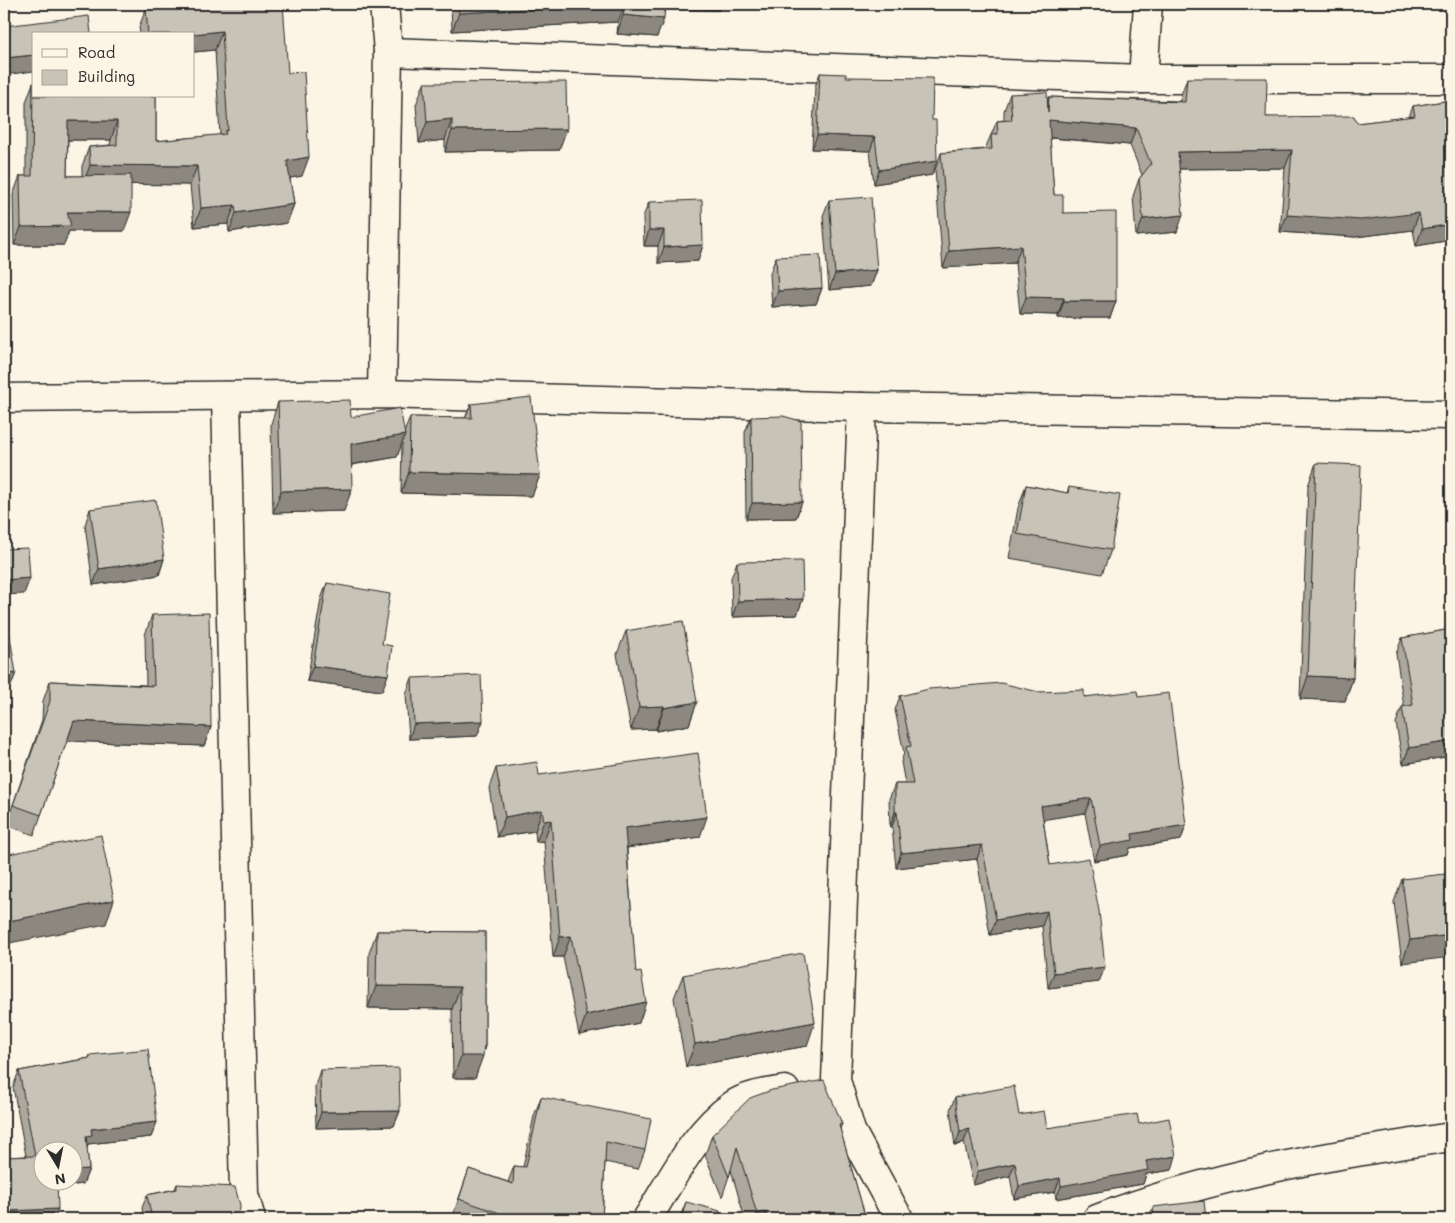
<svg xmlns="http://www.w3.org/2000/svg" width="1455" height="1223" font-family="Mali,sans-serif">
<style>
.lines{fill:none;stroke-linecap:round;stroke-linejoin:round}
.street-casing{stroke:#2b2b2b;stroke-width:31}
.street{stroke:#fcf5e5;stroke-width:28}
.wall{fill:#aca89d;stroke:#2b2b2b;fill-rule:evenodd}
.shaded-wall{fill:#8c8880;stroke:#2b2b2b}
.building{fill:#c8c3b7;stroke:#2b2b2b}
</style>
<rect width="100%" height="100%" fill="#fcf5e5"/>
<filter id="ink" filterUnits="userSpaceOnUse"><feTurbulence type="fractalNoise" baseFrequency=".02" numOctaves="2"/><feDisplacementMap in="SourceGraphic" scale="10" xChannelSelector="R" yChannelSelector="G"/><feConvolveMatrix kernelMatrix="1 2 1 2 8 2 1 2 1" color-interpolation-filters="sRGB"/></filter>
<g filter="url(#ink)">
<g class="lines">
<defs>
<g id="street">
<path d="M388 52 1143 79H1451"/>
<path d="M1143 79 1148 4"/>
<path d="M382 394 388 52 384 4"/>
<path d="M226 396 244 1194 251 1219"/>
<path d="M4 398 382 394 862 407 1451 415"/>
<path d="M862 407 836 1080 851 1131 899 1219"/>
<path d="M647 1219C671 1181 695 1131 733 1105 747 1095 768 1093 785 1090"/>
<path d="M1097 1219C1211 1175 1331 1155 1451 1137"/>
</g>
</defs>
<use href="#street" class="street-casing"/>
<use href="#street" class="street"/>
</g>
<g class="wall">
<path d="M188 4 288 73 302 176 290 178 294 204 287 223 229 232 228 224 194 227 190 185 131 184 124 231H69L64 245H14L13 195 20 176H26V102L33 83 156 96V141L220 135 215 50 194 52V34H140L139 27 146 9ZM68 140H111L110 145 89 147 82 166V176H67Z"/>
<path d="M451 4H721L719 10 665 9 657 37 617 34 618 22 452 31Z"/>
<path d="M820 73 846 77 932 175 874 184 870 151 812 149 815 87Z"/>
<path d="M1187 78 1266 117 1357 123 1409 117 1413 106 1451 100V240L1416 246 1413 230 1355 237 1280 232 1285 168 1179 169 1177 232 1136 236 1133 196 1139 179 1142 175 1130 145 1050 138 1054 195 1063 213 1116 301 1110 318H1058V315L1020 314 1015 263 943 268 935 170 941 153 985 149 997 121 1004 120V111L1010 94 1048 101 1049 97 1180 101 1181 95Z"/>
<path d="M424 83 559 150 445 152V140L419 143 416 105Z"/>
<path d="M829 200 877 270 871 286 829 290 823 216Z"/>
<path d="M649 202 703 245 698 261 658 263V246H644L643 217Z"/>
<path d="M776 257 822 288 816 304 772 307 770 273Z"/>
<path d="M278 402 351 417 404 433 410 417 465 418 471 404 540 475 532 496 401 493 402 441 397 457 352 465 344 511 273 513 271 424Z"/>
<path d="M751 417 802 502 796 518 746 519 745 432Z"/>
<path d="M1316 463 1353 678 1345 701 1300 699 1308 486Z"/>
<path d="M1026 485 1067 493 1069 487 1111 550 1102 574 1009 558 1018 508Z"/>
<path d="M90 509 164 559 159 575 93 585 85 525Z"/>
<path d="M737 562 803 599 797 615 732 617 731 578Z"/>
<path d="M327 583 382 644V691L307 681 321 599Z"/>
<path d="M152 615 211 727 204 746 67 741 34 835 6 825 42 720 43 701 50 681 146 685 145 635Z"/>
<path d="M1451 629V756L1403 764 1396 723 1402 707H1404L1396 654 1402 638Z"/>
<path d="M626 631 697 702 689 725 656 731V729L631 730 617 654Z"/>
<path d="M412 678 483 721 477 736 409 739 406 694Z"/>
<path d="M1039 692 1084 697H1138L1186 825 1181 840 1130 848 1128 855 1094 861 1085 813 1043 819 1050 865 1099 982 1048 988 1042 926 990 935 977 859 896 868 892 827H890L889 799 895 784H905L901 762 904 753 895 710 900 696Z"/>
<path d="M496 768 539 775 700 837 627 848 639 1023 579 1035 563 957H553L544 841 536 842 535 831 497 837 489 788Z"/>
<path d="M1402 879 1446 887 1402 963 1394 902Z"/>
<path d="M377 931 485 932V1046L475 1078H453L452 1009 368 1008 369 953Z"/>
<path d="M683 975 807 1046 686 1067 674 998Z"/>
<path d="M90 1055 157 1122 151 1137 88 1144 87 1148 89 1169 83 1184 57 1187 4 1219V1160L5 1157 26 1156 13 1087 19 1071 89 1058Z"/>
<path d="M320 1070 400 1111 394 1126 316 1128 315 1086Z"/>
<path d="M541 1097 645 1150 638 1169 605 1162 602 1219H456L452 1218 469 1169 508 1182 514 1166 523 1167 534 1116Z"/>
<path d="M955 1097 1019 1115 1047 1128 1139 1124 1172 1170 1146 1174 1143 1184 1056 1199 1055 1192 1014 1199 1010 1176 973 1185 964 1142 955 1146 950 1110Z"/>
<path d="M842 1124 840 1129 866 1219H745L731 1170 722 1197 705 1155 712 1135Z"/>
<path d="M177 1184 239 1219H144L142 1208 147 1195 175 1189Z"/>
<path d="M686 1202 717 1219H679Z"/>
<path d="M1153 1207 1206 1219H1148Z"/>
</g>
<g class="shaded-wall">
<path d="M625 4 618 22 452 31 459 13Z"/>
<path d="M662 4H721L719 10 660 9Z"/>
<path d="M1276 4H1300L1275 7Z"/>
<path d="M623 15 664 19 657 37 617 34Z"/>
<path d="M222 31 215 50 194 52V34Z"/>
<path d="M34 55V71L4 75V62L5 58Z"/>
<path d="M452 119 445 140 419 143 427 122Z"/>
<path d="M1049 120 1136 128 1130 145 1043 137Z"/>
<path d="M68 121H117L111 140H61Z"/>
<path d="M567 129 559 150 445 152 452 130Z"/>
<path d="M817 135 875 137 870 151 812 149Z"/>
<path d="M1292 150 1285 168 1172 169 1178 152Z"/>
<path d="M309 157 302 176 280 180 287 161Z"/>
<path d="M937 161 932 175 874 184 879 170Z"/>
<path d="M90 165 197 166 190 185 83 184Z"/>
<path d="M294 204 287 223 229 232 236 213Z"/>
<path d="M235 205 228 224 194 227 201 208Z"/>
<path d="M67 212H131L124 231H69L64 245H14L21 227Z"/>
<path d="M1419 213 1413 230 1355 237 1280 232 1287 215Z"/>
<path d="M1183 215 1177 232 1136 236 1143 219Z"/>
<path d="M1451 224V240L1416 246 1422 229Z"/>
<path d="M649 230H664L658 246H644Z"/>
<path d="M703 245 698 261 658 263 664 247Z"/>
<path d="M1021 246 1015 263 943 268 949 251Z"/>
<path d="M877 270 871 286 829 290 835 274Z"/>
<path d="M822 288 816 304 772 307 778 291Z"/>
<path d="M1026 297 1064 298 1058 315 1020 314Z"/>
<path d="M1064 301H1116L1110 318H1058Z"/>
<path d="M405 435 397 457 343 466 351 444Z"/>
<path d="M409 472 540 475 532 496 401 493Z"/>
<path d="M352 489 344 511 273 513 281 491Z"/>
<path d="M802 502 796 518 746 519 752 503Z"/>
<path d="M164 559 159 575 93 585 99 569Z"/>
<path d="M30 578 24 594 4 595V580Z"/>
<path d="M803 599 797 615 732 617 738 601Z"/>
<path d="M313 666 388 675 382 691 307 681Z"/>
<path d="M16 673 11 686 4 687V675Z"/>
<path d="M1308 676 1353 678 1345 701 1300 699Z"/>
<path d="M697 702 689 725 656 731 664 708Z"/>
<path d="M664 706 656 729 631 730 639 707Z"/>
<path d="M74 721 211 727 204 746 67 741Z"/>
<path d="M483 721 477 736 409 739 414 724Z"/>
<path d="M1451 741V756L1403 764 1409 748Z"/>
<path d="M1091 798 1085 813 1035 821 1041 806Z"/>
<path d="M542 810 535 831 497 837 505 817Z"/>
<path d="M895 812H897L892 827H890Z"/>
<path d="M707 817 700 837 618 849 625 828Z"/>
<path d="M551 820 544 841 536 842 544 821Z"/>
<path d="M1186 825 1181 840 1130 848 1128 855 1094 861 1100 846 1132 834Z"/>
<path d="M982 845 977 859 896 868 901 853Z"/>
<path d="M114 900 106 924 4 944V922Z"/>
<path d="M1047 911 1042 926 990 935 996 920Z"/>
<path d="M1451 935V957L1402 963 1410 940Z"/>
<path d="M571 936 563 957H553L560 937Z"/>
<path d="M1105 967 1099 982 1048 988 1054 973Z"/>
<path d="M376 986 460 987 452 1009 368 1008Z"/>
<path d="M646 1002 639 1023 579 1035 586 1015Z"/>
<path d="M815 1022 807 1046 686 1067 695 1044Z"/>
<path d="M484 1046H485L482 1056H483L475 1078H453L461 1056Z"/>
<path d="M400 1111 394 1126 316 1128 321 1112Z"/>
<path d="M157 1122 151 1137 88 1144 86 1151V1136L91 1129Z"/>
<path d="M969 1129 964 1142 955 1146 960 1132Z"/>
<path d="M1176 1156 1172 1170 1146 1174 1143 1184 1056 1199 1061 1186 1146 1161Z"/>
<path d="M1015 1163 1010 1176 973 1185 978 1171Z"/>
<path d="M89 1169 83 1184 51 1188 54 1180H72V1170Z"/>
<path d="M1060 1178 1055 1192 1014 1199 1019 1186Z"/>
<path d="M58 1209 55 1219H4L7 1211Z"/>
<path d="M766 1212 763 1219H755L757 1214Z"/>
</g>
<g class="building">
<path d="M188 4H283L288 73 304 72 309 157 287 161 294 204 236 213 235 205 201 208 197 166 90 165 89 147 117 145V121H68L67 176 131 175V212H67L71 226 21 227 20 176H32L33 83 34 96H156V141L226 134 225 131 228 130 222 31 194 34H148L146 9Z"/>
<path d="M458 4H665L664 19 623 15 625 4 459 13Z"/>
<path d="M89 16 91 34H34V55L5 58V62H4V26Z"/>
<path d="M820 73 846 74V77L933 78 932 120H936L937 161 879 170 875 137 817 135Z"/>
<path d="M1187 78H1267L1266 117 1354 116 1357 123 1415 116 1413 106 1451 100V224L1422 229 1419 213 1361 220 1287 215 1292 150 1178 152 1183 215 1143 219 1139 179 1151 164 1136 128 1049 120 1054 195H1063V213L1116 212V301H1064V298L1026 297 1021 246 949 251 941 153 992 149 991 135 998 134 997 121 1012 120 1010 94 1047 92 1048 112 1049 97 1185 102Z"/>
<path d="M566 82 567 129 452 130V119L427 122 424 83Z"/>
<path d="M871 197 877 270 835 274 829 200Z"/>
<path d="M702 200 703 245 664 247V230H649V202Z"/>
<path d="M820 255 822 288 778 291 776 257Z"/>
<path d="M531 397 540 475 409 472 410 417 472 418 471 404Z"/>
<path d="M350 400 351 417 400 408 405 435 351 444 352 489 281 491 278 402Z"/>
<path d="M783 416 801 421 802 502 752 503 751 417Z"/>
<path d="M1316 463 1361 465 1353 678 1308 676Z"/>
<path d="M1026 485 1068 493 1069 487 1120 495 1111 550 1017 534Z"/>
<path d="M156 500 164 559 99 569 90 509Z"/>
<path d="M28 548 30 578 4 580V549Z"/>
<path d="M802 561 803 599 738 601 737 562Z"/>
<path d="M327 583 390 594 382 644 392 646 388 675 313 666Z"/>
<path d="M209 613 211 727 74 721 41 815 13 805 50 701V681L154 686 152 615Z"/>
<path d="M683 621 697 702 664 708V706L639 707 626 631Z"/>
<path d="M8 625 16 673 4 675V626Z"/>
<path d="M1451 629V741L1409 748 1402 707 1413 705 1402 638Z"/>
<path d="M481 675 483 721 414 724 412 678Z"/>
<path d="M1001 683 1039 692 1084 690V697L1137 691 1138 697 1169 693 1186 825 1132 834 1133 840 1100 846 1091 798 1041 806 1050 865 1089 858 1099 911 1105 967 1054 973 1047 911 996 920 982 845 901 853 897 812H895V784H913L906 747 911 746 900 696 929 689Z"/>
<path d="M698 753 707 817 625 828 636 973 641 972 646 1002 586 1015 571 936 560 937 551 820 544 821 542 810 505 817 496 768 537 762 539 775Z"/>
<path d="M101 835 114 900 4 922V855Z"/>
<path d="M1445 874 1446 887 1451 886V935L1410 940 1402 879Z"/>
<path d="M377 931 485 932V1046H484L483 1056H461L460 987 376 986Z"/>
<path d="M803 953 815 1022 695 1044 683 975Z"/>
<path d="M148 1049 157 1122 91 1129 92 1135 86 1136 89 1169 72 1170V1150H42V1180H57L58 1209 7 1211 5 1157 35 1156 19 1071 90 1058V1055Z"/>
<path d="M399 1068 400 1111 321 1112 320 1070Z"/>
<path d="M824 1080 842 1124 839 1125 866 1219H768L766 1212 757 1214 737 1147 729 1177 712 1135 750 1098 772 1090Z"/>
<path d="M1014 1086 1019 1115 1044 1111 1047 1128 1137 1114 1139 1124 1169 1118 1176 1156 1146 1161 1148 1170 1061 1186 1060 1178 1019 1186 1015 1163 978 1171 969 1129 960 1132 955 1097Z"/>
<path d="M541 1097 651 1119 645 1150 606 1142 602 1219H511V1217L459 1199 469 1169 513 1184 514 1166 526 1167Z"/>
<path d="M177 1184 235 1187 240 1205 239 1219H152L147 1195 177 1189Z"/>
<path d="M1204 1201 1206 1219H1154L1153 1207Z"/>
<path d="M686 1202 720 1211 717 1219H681Z"/>
</g>
</g>
<rect width="1455" height="1223" fill="none" stroke="#fcf5e5" stroke-width="20"/>
<rect x="10" y="10" width="1435" height="1203" fill="none" stroke="#2b2b2b" stroke-width="2" filter="url(#ink)"/>
<rect x="32" y="32" width="162" height="65" fill="#fcf5e5" stroke="#a8a49b"/>
<rect x="42" y="49" width="25" height="8" fill="#fcf5e5" stroke="#a8a49b"/>
<text x="78" y="58" font-size="15" fill="#2b2b2b">Road</text>
<rect x="42" y="70" width="25" height="15" fill="#c8c3b7" stroke="#a8a49b"/>
<text x="78" y="82" font-size="15" fill="#2b2b2b">Building</text>
<g transform="translate(58 1166) rotate(170)"><circle r="24" fill="#fcf5e5" stroke="#a8a49b"/>
<path d="M0-4L9 19L0 12L-9 19Z" fill="#2b2b2b"/>
<text y="-8" font-size="14" font-weight="bold" text-anchor="middle" fill="#2b2b2b">N</text>
</g>
</svg>
